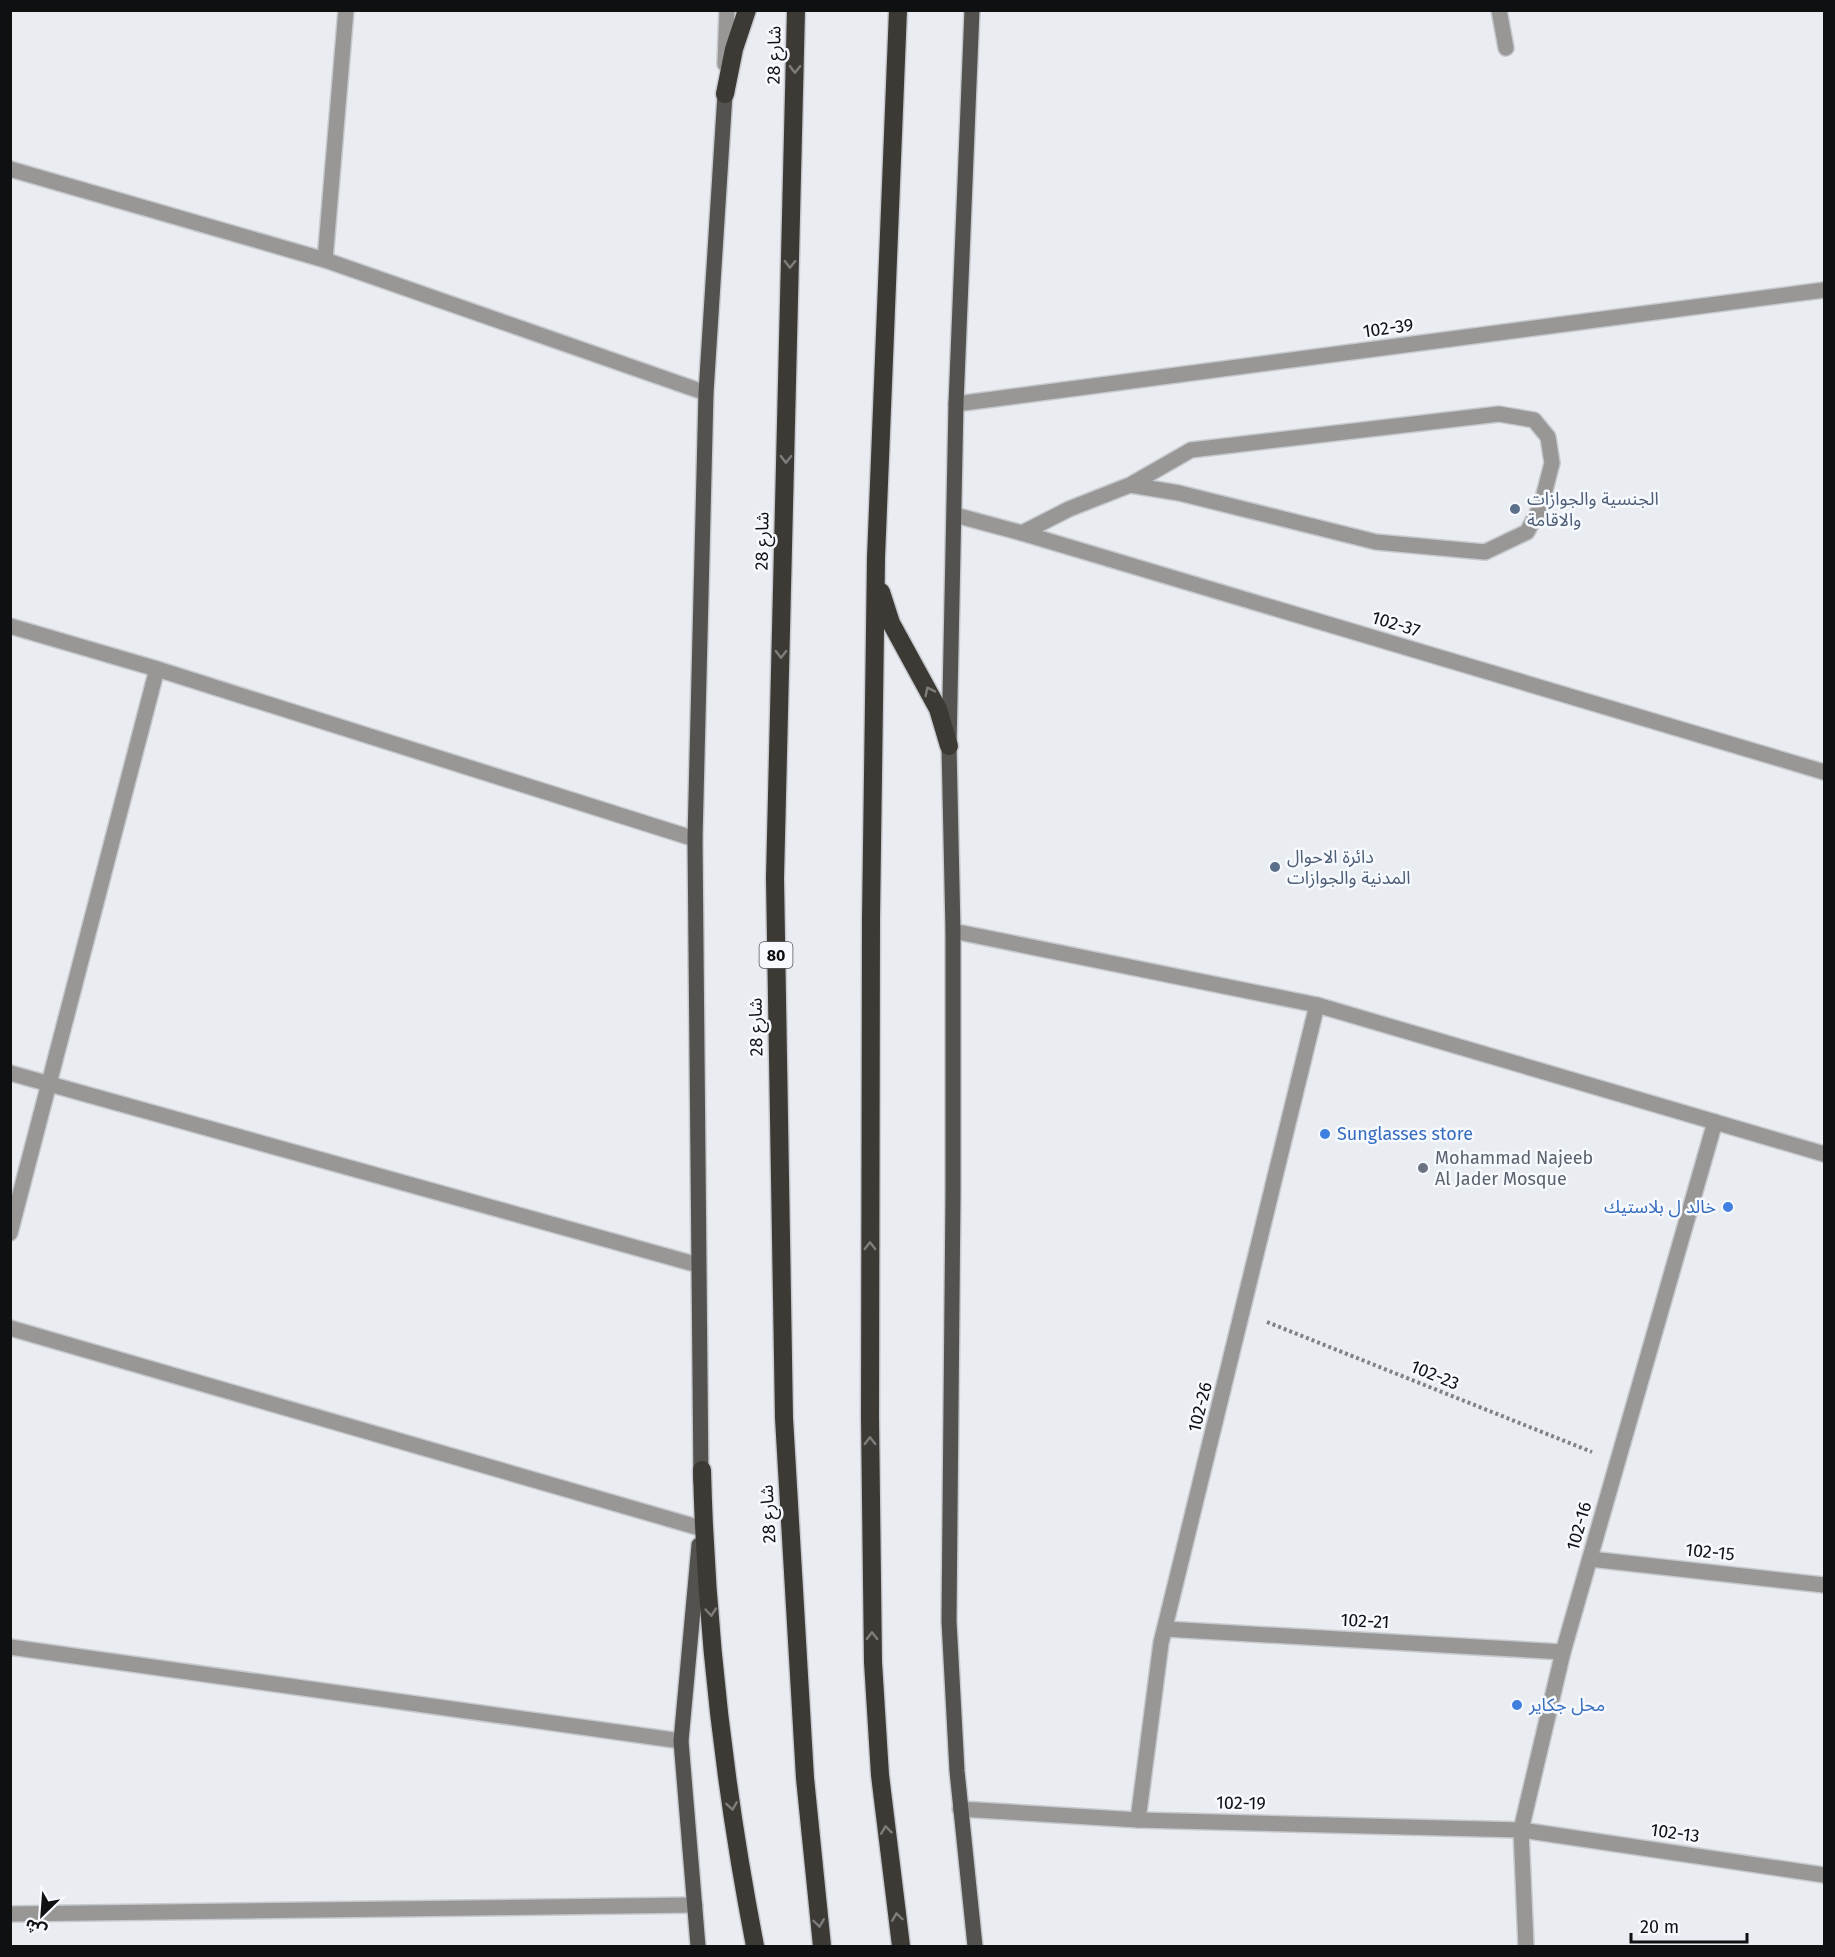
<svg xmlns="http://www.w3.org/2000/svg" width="1835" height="1957" font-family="'Fira Sans','Noto Sans Arabic',sans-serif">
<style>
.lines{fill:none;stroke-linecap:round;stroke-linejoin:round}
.minor-casing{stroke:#c6c9cd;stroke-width:18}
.major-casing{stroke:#c6c9cd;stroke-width:18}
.highway-casing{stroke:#c6c9cd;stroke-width:21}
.path{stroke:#7f8184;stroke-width:4;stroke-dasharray:3 3;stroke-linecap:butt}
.minor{stroke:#989795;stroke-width:15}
.major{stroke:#54524f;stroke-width:15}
.highway{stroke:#3d3a36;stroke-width:18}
.oneway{stroke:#7e7d7c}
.service-dot{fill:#5c6f8a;stroke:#f6f9fe;stroke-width:2}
.shop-dot{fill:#3f7fe0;stroke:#f6f9fe;stroke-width:2}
.worship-dot{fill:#6b7280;stroke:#f6f9fe;stroke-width:2}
.labels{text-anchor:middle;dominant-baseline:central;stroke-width:5;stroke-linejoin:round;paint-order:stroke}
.shield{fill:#f6f9fe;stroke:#545659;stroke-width:1.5}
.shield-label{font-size:16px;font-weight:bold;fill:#0f1012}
.street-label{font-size:18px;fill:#0f1012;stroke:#f6f9fe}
.service-label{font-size:18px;fill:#4e5e75;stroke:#f6f9fe;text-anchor:start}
.shop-label{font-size:18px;fill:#366cbe;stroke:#f6f9fe;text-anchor:start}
.worship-label{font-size:18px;fill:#5b616d;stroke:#f6f9fe;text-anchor:start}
</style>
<rect width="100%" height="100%" fill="#e9ecf1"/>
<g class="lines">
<defs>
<g id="minor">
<path d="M1499 10 1506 48"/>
<path d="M725 64 727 10"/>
<path d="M10 169 325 260 706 393"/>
<path d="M325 260 346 10"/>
<path d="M956 404 1824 290"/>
<path d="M955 515 1022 533 1824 772"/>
<path d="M1022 533 1069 509 1130 485 1191 450 1499 414 1534 420 1548 437 1552 463 1541 506 1527 532 1485 552 1376 542 1179 493 1130 485"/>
<path d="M10 626 157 669 695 839"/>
<path d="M953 931 1317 1005 1824 1154"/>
<path d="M10 1073 698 1265"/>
<path d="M10 1233 157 669"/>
<path d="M10 1328 700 1528"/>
<path d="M1590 1559 1824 1585"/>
<path d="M1165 1629 1563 1652"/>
<path d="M10 1647 681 1741"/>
<path d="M960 1809 1138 1820 1521 1830 1824 1875"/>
<path d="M1138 1820 1161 1643 1317 1005"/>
<path d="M10 1914 695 1905"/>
<path d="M1526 1946 1521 1830 1563 1652 1715 1122"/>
</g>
<g id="major">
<path d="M972 10 956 404 949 746 953 931V1195L949 1621 957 1771 975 1946"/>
<path d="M701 1482 695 839 706 393 725 94"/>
<path d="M698 1946 681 1741 699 1545"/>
</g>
<g id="highway">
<path d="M796 10 775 878 784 1418 805 1778 822 1946"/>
<path d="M898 10 876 558 871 919 870 1418 873 1662 880 1775 901 1946"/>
<path d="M725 94 734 49 747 10"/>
<path d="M881 592 891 623 938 709 949 746"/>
<path d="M702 1470C706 1629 725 1791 755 1946"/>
</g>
</defs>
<use href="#minor" class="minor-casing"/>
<use href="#major" class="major-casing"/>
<use href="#highway" class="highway-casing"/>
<path class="path" d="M1267 1322 1592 1452"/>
<use href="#minor" class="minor"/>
<use href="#major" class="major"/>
<use href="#highway" class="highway"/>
</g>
<defs><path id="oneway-chevron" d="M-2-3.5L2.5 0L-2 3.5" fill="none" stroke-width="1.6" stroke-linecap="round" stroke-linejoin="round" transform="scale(1.5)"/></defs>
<g class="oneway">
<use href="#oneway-chevron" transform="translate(795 69) rotate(91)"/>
<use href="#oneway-chevron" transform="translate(790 264) rotate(91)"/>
<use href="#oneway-chevron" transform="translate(786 459) rotate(91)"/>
<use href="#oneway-chevron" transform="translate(781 654) rotate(91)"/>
<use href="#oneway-chevron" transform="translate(929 691) rotate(-116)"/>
<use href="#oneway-chevron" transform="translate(870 1246) rotate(-90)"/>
<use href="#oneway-chevron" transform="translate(870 1441) rotate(-91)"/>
<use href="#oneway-chevron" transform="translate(711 1612) rotate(85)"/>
<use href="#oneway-chevron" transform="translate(872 1636) rotate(-91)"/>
<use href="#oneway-chevron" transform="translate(732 1806) rotate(81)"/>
<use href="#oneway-chevron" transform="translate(886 1830) rotate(-97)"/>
<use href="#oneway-chevron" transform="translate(897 1917) rotate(-98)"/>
<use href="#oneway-chevron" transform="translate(819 1923) rotate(82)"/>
</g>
<g class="service-dot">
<circle cx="1515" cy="509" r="6"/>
<circle cx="1275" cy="867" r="6"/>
</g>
<g class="shop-dot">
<circle cx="1325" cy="1134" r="6"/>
<circle cx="1728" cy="1207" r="6"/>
<circle cx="1517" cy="1705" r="6"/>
</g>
<circle class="worship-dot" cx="1423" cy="1168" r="6"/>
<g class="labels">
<rect class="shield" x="759.5" y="942" width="33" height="26" rx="4.5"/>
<g class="shield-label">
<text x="776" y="955">80</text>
</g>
<g class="street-label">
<text transform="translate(774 55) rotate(-89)">شارع 28</text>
<text transform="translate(1388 328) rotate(-8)">102-39</text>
<text transform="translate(762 541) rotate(-89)">شارع 28</text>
<text transform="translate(1396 624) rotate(17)">102-37</text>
<text transform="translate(756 1027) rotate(-91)">شارع 28</text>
<text transform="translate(1435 1375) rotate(22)">102-23</text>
<text transform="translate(1200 1407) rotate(-76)">102-26</text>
<text transform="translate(768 1514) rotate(-93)">شارع 28</text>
<text transform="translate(1579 1526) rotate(-74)">102-16</text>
<text transform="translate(1710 1552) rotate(6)">102-15</text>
<text transform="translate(1365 1621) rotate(3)">102-21</text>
<text transform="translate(1241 1803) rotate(1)">102-19</text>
<text transform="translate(1675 1833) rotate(8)">102-13</text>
</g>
<g class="service-label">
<text x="1527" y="499">الجنسية والجوازات<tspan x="1527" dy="21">والاقامة</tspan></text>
<text x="1287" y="857">دائرة الاحوال<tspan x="1287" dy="21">المدنية والجوازات</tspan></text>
</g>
<g class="shop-label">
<text x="1337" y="1134">Sunglasses store</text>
<text x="1716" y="1207" text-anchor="end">خالد ل بلاستيك</text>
<text x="1529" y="1705">محل جكاير</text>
</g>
<g class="worship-label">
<text x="1435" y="1158">Mohammad Najeeb<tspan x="1435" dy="21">Al Jader Mosque</tspan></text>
</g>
</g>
<rect width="1835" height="1957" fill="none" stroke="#0f1012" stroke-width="24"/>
<g transform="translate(42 1915) rotate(205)" stroke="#f6f9fe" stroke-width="4.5" paint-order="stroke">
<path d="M0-4.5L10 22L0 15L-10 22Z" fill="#0f1012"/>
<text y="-9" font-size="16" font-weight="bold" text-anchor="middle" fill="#0f1012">ش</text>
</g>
<path d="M1631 1933v9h116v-9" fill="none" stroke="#0f1012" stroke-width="3"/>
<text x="1640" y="1933" font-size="18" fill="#0f1012" stroke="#f6f9fe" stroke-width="4.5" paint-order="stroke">20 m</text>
</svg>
